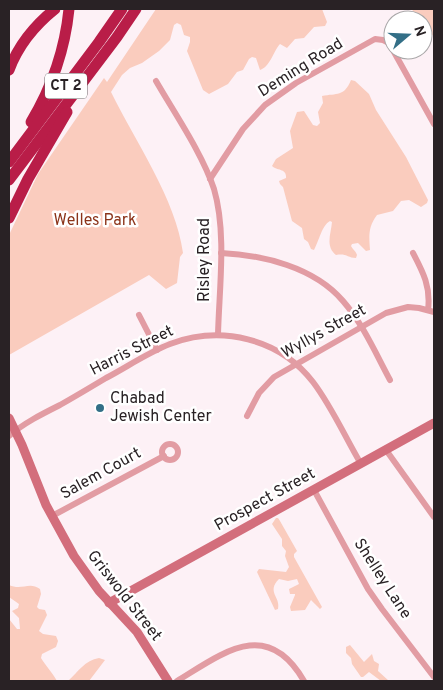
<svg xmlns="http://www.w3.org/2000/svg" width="443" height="690" font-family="Overpass,sans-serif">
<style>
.green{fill:#faccbe}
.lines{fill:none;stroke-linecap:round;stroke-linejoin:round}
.street{stroke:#e29ca3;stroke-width:6}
.secondary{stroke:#d36e7c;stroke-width:9}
.highway{stroke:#b91d48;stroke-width:11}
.poi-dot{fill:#336f87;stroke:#fff;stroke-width:2}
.labels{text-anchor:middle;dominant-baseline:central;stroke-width:5;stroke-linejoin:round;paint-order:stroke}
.shield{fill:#fff;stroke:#696466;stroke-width:1}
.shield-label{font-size:15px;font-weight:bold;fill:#292225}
.street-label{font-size:16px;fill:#292225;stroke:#fff}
.park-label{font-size:16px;fill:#8b3319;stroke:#fff}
.poi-label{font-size:16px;fill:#292225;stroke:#fff;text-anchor:start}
</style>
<rect width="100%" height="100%" fill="#fdf1f6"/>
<g class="green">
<path d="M156 9H322L327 22 325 26 314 27 304 38 295 39 287 48 280 44C273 52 270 67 260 70L256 58 252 57 249 59 243 70 237 72 228 84 209 94 203 90 187 51 190 42V37L184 35 181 25 177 23 174 25 170 40 159 51 142 63 130 68 122 75 111 92C135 141 176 199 183 253L180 257 177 283 166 289 149 275 9 355V235L38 174 104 78 107 82Z"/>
<path d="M412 9H434V36L423 29V20H417Z"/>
<path d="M351 80 355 81 369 94 376 110 406 157 428 200 427 203 421 207 409 200 401 201 393 211 377 215C368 227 369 236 370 250L366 251 358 243 352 244 351 246C353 250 356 251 357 255L356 258C347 258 347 253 336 255 325 246 331 234 332 222L330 221C322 225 319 241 314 250L311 249 308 242 304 239 302 228 292 221 283 187 280 184 279 181 286 178C287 168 277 171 272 166L276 159 293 148 290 131 297 112 304 111 313 125 317 126 320 123 318 112 323 103 322 96C337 93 344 97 351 80Z"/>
<path d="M276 518H278L280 521 297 551 294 554V557L322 607 320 609 311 600 305 610 291 611 290 607 295 595V594H290L289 589 299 584 297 579 288 581 279 579C266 592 281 597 278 609L275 610 257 572 259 569 286 572 289 567 285 556 286 551 282 546V539L272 524Z"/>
<path d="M9 585C22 591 29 581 40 589L41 594 37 607 39 609 45 610 47 615 39 631 43 634 56 636 58 641 56 647 42 654 41 658C46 666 52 672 57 681H9V619L17 629H20L19 618 12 611 18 608 19 604 9 597Z"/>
<path d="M350 645 364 662 372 654 374 661 379 664 378 671 389 681H381L369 672 363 677H361L352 664 351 658 346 653V647Z"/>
<path d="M99 658 105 660 89 681H68C78 672 85 660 99 658Z"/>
</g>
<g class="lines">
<g class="street">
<path d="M156 81C175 114 202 153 214 189 227 233 219 290 218 335"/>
<path d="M210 179 243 129 265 105 296 83 375 39 383 40 389 43 434 124"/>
<path d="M221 253C263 255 314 267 343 301 363 324 376 354 390 380"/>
<path d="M413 253C423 272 431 287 428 310"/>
<path d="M139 315 157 350"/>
<path d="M247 416 259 393 274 377 386 313 408 307 419 308 434 312"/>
<path d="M9 436C24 423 42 414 60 405 76 396 91 387 106 378 127 367 147 353 170 344 221 325 279 338 313 382 332 407 345 437 361 464"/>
<circle cx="170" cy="452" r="8"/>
<path d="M386 450 434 517"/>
<path d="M314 490 368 589 382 609 434 677"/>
<path d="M52 516 164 456"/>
<path d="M177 681C223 653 267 617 304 681"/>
</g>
<g class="secondary">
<path d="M9 418 22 445 46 505 74 556 99 591 137 632 168 681"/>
<path d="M109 603 434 423"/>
</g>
<g class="highway">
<path d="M9 70C18 46 35 25 55 9"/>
<path d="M31 122C52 87 65 49 69 9"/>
<path d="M9 162 99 42 122 9"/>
<path d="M9 180 117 37 136 9"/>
<path d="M9 218 28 179 67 112"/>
</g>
</g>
<circle class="poi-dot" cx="100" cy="408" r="5"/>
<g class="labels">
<rect class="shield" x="45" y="73.5" width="42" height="25" rx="4"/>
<g class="shield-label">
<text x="66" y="86">CT 2</text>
</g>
<g class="street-label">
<text transform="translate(301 68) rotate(-32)">Deming Road</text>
<text transform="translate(205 260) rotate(-90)">Risley Road</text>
<text transform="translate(324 332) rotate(-29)">Wyllys Street</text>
<text transform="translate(132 351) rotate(-27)">Harris Street</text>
<text transform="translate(101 474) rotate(-29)">Salem Court</text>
<text transform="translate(265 500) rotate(-29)">Prospect Street</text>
<text transform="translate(382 579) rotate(57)">Shelley Lane</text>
<text transform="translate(124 596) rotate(52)">Griswold Street</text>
</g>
<g class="park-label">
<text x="95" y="221">Welles Park</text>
</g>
<g class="poi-label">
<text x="110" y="399">Chabad<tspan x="110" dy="18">Jewish Center</tspan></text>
</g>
</g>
<rect width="443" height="690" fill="none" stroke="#292225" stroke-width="20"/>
<g transform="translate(408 35) rotate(71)"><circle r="24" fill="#ffffff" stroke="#a9a7a8"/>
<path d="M0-4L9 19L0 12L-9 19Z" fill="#336f87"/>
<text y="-8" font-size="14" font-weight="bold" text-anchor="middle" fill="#292225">N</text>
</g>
</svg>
